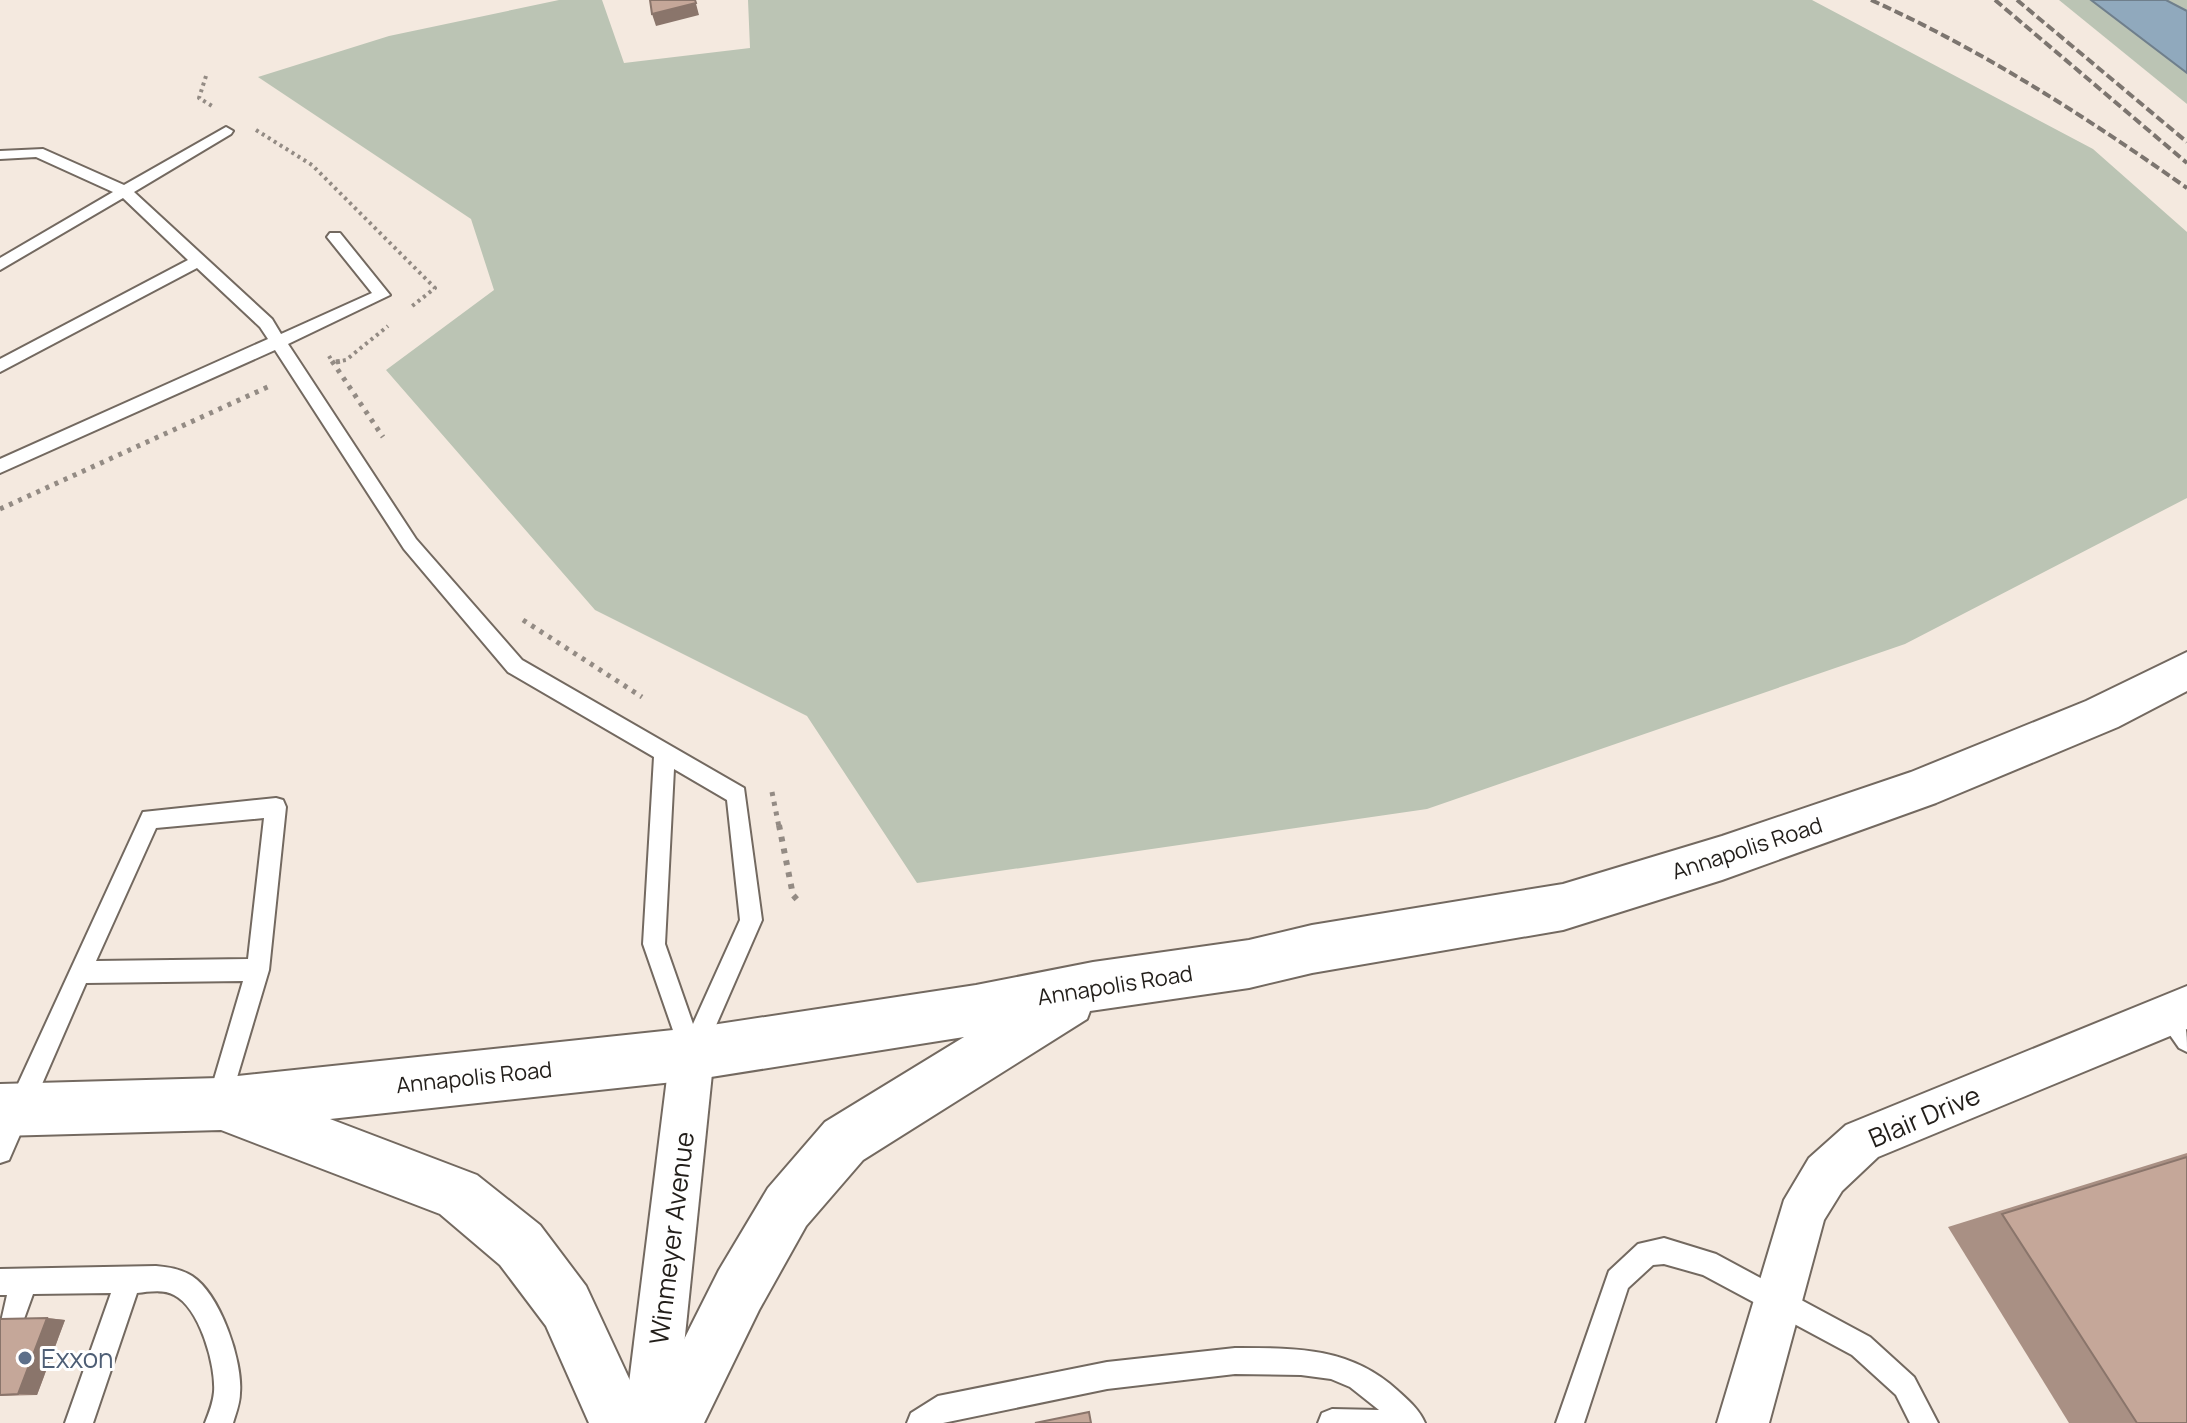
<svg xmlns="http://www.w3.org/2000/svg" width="2187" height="1423" font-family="Manrope,sans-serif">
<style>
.green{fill:#bbc4b4}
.water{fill:#90a9bd;stroke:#6f7f8c;stroke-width:2}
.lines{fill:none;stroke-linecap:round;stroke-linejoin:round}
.lane-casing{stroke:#736960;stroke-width:4}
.street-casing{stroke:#736960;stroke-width:4}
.secondary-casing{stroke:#736960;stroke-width:4}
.path-far2{stroke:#938b84;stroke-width:4;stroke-dasharray:3 4;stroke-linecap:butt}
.path-far1{stroke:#938b84;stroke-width:5;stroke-dasharray:4 6;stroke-linecap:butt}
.path{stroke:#938b84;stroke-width:6;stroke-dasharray:5 7;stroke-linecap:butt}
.lane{fill:#fff;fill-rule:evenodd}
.street{fill:#fff;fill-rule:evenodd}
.secondary{fill:#fff;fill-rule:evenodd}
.rail{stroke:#7c756f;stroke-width:4;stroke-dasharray:9 4;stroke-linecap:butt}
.wall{fill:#a99084}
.shaded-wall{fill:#8a756b}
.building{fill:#c5a799;stroke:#8a756b;stroke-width:2}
.service-dot{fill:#5c6f8a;stroke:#fff;stroke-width:3}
.labels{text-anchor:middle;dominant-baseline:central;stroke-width:6;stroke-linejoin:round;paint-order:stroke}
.street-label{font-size:22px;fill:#221e1a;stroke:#fff}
.near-street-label{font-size:26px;fill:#221e1a;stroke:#fff}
.near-service-label{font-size:26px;fill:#4e5e75;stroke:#fff;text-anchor:start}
</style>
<rect width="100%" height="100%" fill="#f4e9df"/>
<g class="green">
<path d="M559 0H602L624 63 750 48 748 0H1812L2093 149 2187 232V498L1905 644 1427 809 917 883 807 716 595 610 386 370 494 290 471 219 258 77 389 36Z"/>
<path d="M2059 0H2187V104Z"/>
</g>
<path class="water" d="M2091 0H2166L2187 11V73Z"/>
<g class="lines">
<defs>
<g id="lane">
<path d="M226 127 233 131 231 134 134 192 272 319 281 334 372 293 327 237 330 233H340L390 295 288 344 416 539 522 660 744 788 762 920 700 1062 692 1066 684 1062 643 944 654 757 508 672 404 549 275 350 0 473V459L268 339 260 327 197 268 0 372V359L188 260 123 198 0 270V258L113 192 36 157 0 159V151L43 149 124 185ZM674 769 727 800 740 920 693 1024 665 944Z"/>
<path d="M276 798 283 800 286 807 269 970 227 1111 219 1115 211 1111 207 1103 243 981 86 983 9 1160 0 1163V1123L143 812ZM264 818 248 959 96 961 156 828Z"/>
<path d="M2168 1004C2187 1012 2187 1032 2187 1052L2179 1048 2156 1015 2160 1007Z"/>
<path d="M1664 1238 1716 1254 1870 1337 1914 1377 1938 1423H1910L1896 1395 1852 1355 1703 1275 1664 1264 1653 1265 1628 1288 1584 1423H1556L1609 1271 1638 1244Z"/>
<path d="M156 1266C168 1267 181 1269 192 1276 220 1294 243 1361 240 1393 240 1403 236 1413 233 1423H205C209 1413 213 1403 214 1392 216 1366 200 1308 174 1295 164 1289 148 1292 137 1293L93 1423H65L111 1293 33 1294 20 1330 11 1334 0 1326 7 1295H0V1269Z"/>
<path d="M1235 1348C1296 1348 1350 1347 1397 1390 1408 1400 1419 1409 1425 1423H1318L1322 1413 1332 1409 1379 1410 1350 1387 1331 1379 1301 1375 1235 1374 1107 1389 943 1423H907L911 1413 938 1396 1107 1362Z"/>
</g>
<g id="street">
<path d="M2187 986V1029L1878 1157 1842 1191 1824 1220 1769 1423H1717L1784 1200 1809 1158 1846 1125Z"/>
<path d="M692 1032 708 1038 714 1054 676 1423H624L670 1054 676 1038Z"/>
</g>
<path id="secondary" d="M2187 652V691L2118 727 1936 803 1722 880 1563 930 1312 973 1249 988 1090 1011 1087 1019 863 1160 806 1226 759 1310 704 1423H589L546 1326 500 1265 440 1214 221 1130 0 1136V1084L219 1078 692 1028 976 985 1093 962 1249 940 1312 925 1563 884 1722 836 1911 772 2086 701ZM964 1037 825 1122 768 1188 719 1270 646 1415 586 1286 540 1225 477 1175 330 1119 692 1080Z"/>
</defs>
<use href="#lane" class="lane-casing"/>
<use href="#street" class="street-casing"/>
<use href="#secondary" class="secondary-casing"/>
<g class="path-far2">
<path d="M206 76 199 98 212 106"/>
<path d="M256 130 312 165 435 288 411 307"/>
<path d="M329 356 333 363"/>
<path d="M336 362 346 360 388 326"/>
</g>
<g class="path-far1">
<path d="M332 361 383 437"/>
<path d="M336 362 342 361"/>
<path d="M0 509 272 385"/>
<path d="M523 620 642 697"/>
<path d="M772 792 779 827"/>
</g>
<path class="path" d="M779 825 793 895 801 904"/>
<use href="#lane" class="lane"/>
<use href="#street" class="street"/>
<use href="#secondary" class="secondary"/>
<g class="rail">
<path d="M1871 0C1984 51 2086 117 2187 188"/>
<path d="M1995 0 2187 163"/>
<path d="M2017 0 2187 142"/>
</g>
</g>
<g class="wall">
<path d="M2187 1153V1423H2069L1948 1227Z"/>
<path d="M47 1318 65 1320 37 1395 0 1396V1319Z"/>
</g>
<g class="shaded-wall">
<path d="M695 0 699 15 656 26 652 14Z"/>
<path d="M47 1318 65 1320 37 1395 18 1394Z"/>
</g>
<g class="building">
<path d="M650 0H695L696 3 652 14Z"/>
<path d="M2187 1157V1423H2137L2002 1214Z"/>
<path d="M47 1318 18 1394 0 1395V1319Z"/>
<path d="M1089 1412 1091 1423H1035Z"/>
</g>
<circle class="service-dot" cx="25" cy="1358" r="8"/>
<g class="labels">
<g class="street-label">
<text transform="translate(1747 848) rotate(-18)">Annapolis Road</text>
<text transform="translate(1115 985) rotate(-9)">Annapolis Road</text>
<text transform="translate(474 1077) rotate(-6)">Annapolis Road</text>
</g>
<g class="near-street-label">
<text transform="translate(1924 1116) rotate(-23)">Blair Drive</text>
<text transform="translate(671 1238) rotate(-83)">Winmeyer Avenue</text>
</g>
<g class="near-service-label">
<text x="41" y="1358">Exxon</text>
</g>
</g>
</svg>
